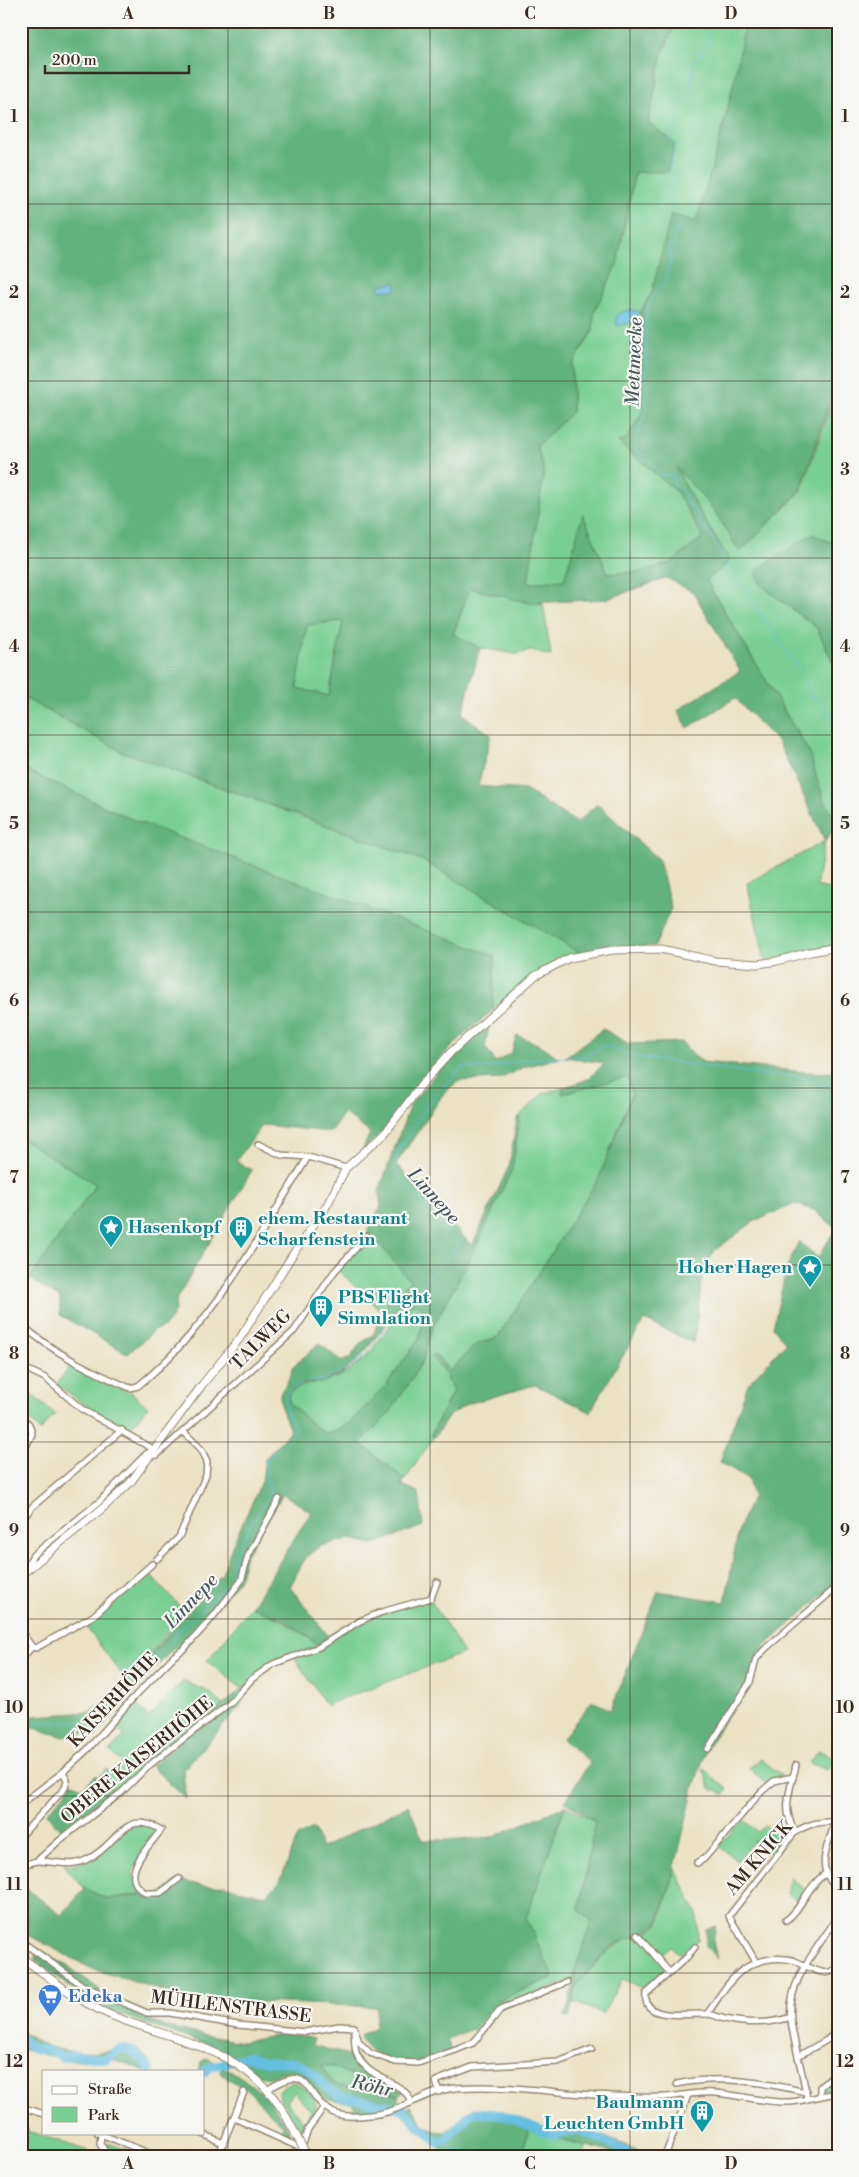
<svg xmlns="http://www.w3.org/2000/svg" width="859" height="2177" font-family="'Libre Bodoni',serif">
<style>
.green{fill:#79cf93;stroke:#5a7c58;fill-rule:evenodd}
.forest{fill:#62b27d;stroke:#4e6e4e;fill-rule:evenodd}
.water{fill:#63bee1;stroke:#4f7480}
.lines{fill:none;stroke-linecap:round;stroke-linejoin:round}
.stream{stroke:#63bee1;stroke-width:1}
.river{stroke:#63bee1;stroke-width:9}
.minor-casing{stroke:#938671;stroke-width:8}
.secondary-casing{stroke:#938671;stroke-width:9}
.minor{stroke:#fff;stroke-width:5}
.secondary{stroke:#fff;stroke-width:7}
.secondary-bridge-casing{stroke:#938671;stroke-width:9;stroke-linecap:butt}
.secondary-bridge{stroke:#fff;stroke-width:7}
.grid{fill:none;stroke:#3b2a1e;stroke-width:1;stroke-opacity:0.55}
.labels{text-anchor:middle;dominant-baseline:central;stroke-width:4.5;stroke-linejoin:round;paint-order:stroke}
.culture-label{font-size:18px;font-weight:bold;fill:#0d838f;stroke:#f6f6f2;text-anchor:start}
.street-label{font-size:18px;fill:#3b2a1e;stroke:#f6f6f2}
.shop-label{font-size:18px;font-weight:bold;fill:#366cbe;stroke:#f6f6f2;text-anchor:start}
.water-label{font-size:19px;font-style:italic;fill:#475658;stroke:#f6f6f2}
.neatline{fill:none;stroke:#3b2a1e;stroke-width:2}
.grid-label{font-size:16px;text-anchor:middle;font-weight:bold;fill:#3b2a1e}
</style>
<rect width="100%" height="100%" fill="#f6f6f2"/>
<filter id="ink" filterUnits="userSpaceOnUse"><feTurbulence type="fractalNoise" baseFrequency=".02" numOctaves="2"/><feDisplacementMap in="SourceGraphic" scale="10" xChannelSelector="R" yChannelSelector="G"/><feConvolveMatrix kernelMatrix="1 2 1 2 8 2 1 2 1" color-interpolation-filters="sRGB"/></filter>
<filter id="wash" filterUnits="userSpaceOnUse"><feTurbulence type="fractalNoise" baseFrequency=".0096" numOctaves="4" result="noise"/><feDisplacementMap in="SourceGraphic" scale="20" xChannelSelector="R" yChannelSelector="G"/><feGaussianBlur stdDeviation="1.12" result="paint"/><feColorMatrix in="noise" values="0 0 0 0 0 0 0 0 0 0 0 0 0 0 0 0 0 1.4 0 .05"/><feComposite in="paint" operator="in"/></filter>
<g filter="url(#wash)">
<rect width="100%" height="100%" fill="#ebe2c4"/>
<g class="green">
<path d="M676 21H745C735 89 716 156 696 222L671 215 652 292 641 311 643 411 627 439 618 442 677 492 703 537 671 563 639 572 608 574 583 515 564 580 528 583 544 471 537 446 572 412V365L593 331 594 313 617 264 635 172 667 171 674 143 648 123 663 52Z"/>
<path d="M838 385V550L833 543 761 585 817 628 838 673V824L823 798 809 752 706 580 729 560 695 504 674 464 713 509 740 552 801 491Z"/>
<path d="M470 588 530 603H543L551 656 531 651 516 654 480 648 453 635Z"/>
<path d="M343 621 329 696 296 688 307 625Z"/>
<path d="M21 696 123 752 422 860 580 953C544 963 520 986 493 1010L136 821 21 768Z"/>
<path d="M825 841 816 886 838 891V945L765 961 747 883Z"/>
<path d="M628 1076 632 1093 599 1178 498 1337 475 1345 450 1371 435 1354 446 1375 453 1391 431 1434 434 1437 405 1480 360 1443 389 1414 422 1362 432 1328 471 1257 512 1169 520 1117 517 1118 543 1093 563 1088V1094Z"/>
<path d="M21 1138 96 1184 30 1279 21 1282Z"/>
<path d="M369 1235 382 1247 410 1281 381 1311 338 1270Z"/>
<path d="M415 1303 423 1310V1322L419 1339 386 1386 348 1424 328 1434C311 1427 303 1414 289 1403V1394C302 1382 319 1384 335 1378 344 1375 353 1367 361 1361 383 1344 389 1315 415 1303Z"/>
<path d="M71 1365 132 1393 148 1407 128 1430C102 1417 80 1402 57 1384Z"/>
<path d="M21 1386 55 1414 40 1431 29 1419 21 1414Z"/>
<path d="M148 1573 185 1612 127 1681 86 1627Z"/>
<path d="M430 1599 464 1653 326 1705 294 1657 371 1617Z"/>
<path d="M251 1607 280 1619 319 1645 274 1662 241 1688 207 1661Z"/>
<path d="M183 1681 209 1692 224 1705 152 1760 115 1792 100 1776 106 1769 111 1774 122 1763 110 1751 124 1736 112 1724 133 1700 149 1717Z"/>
<path d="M819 1750 835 1759 827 1770 809 1763Z"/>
<path d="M761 1759 782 1776 766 1784 749 1768Z"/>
<path d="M703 1768 728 1790 723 1795 716 1789 714 1791 710 1788Z"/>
<path d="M565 1806 595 1821 579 1909 592 1921 574 1973 575 1979 501 2008 476 2038 472 2029 496 2002 553 1977 526 1918Z"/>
<path d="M742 1819 758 1832 765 1825 785 1841 773 1856 754 1841 737 1861 719 1846Z"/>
<path d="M138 1823 159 1830 132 1873 143 1893 108 1899 85 1889 64 1865C97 1865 109 1835 138 1823Z"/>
<path d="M676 1869 697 1914 698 1941 681 1955 672 1947 661 1956 669 1966 643 1988 622 1979 603 2014 573 2002 577 1984 610 1949 626 1940 647 1933 658 1925Z"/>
<path d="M790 1878 804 1889 797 1900 786 1893Z"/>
<path d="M321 2065 333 2067 379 2088V2090C364 2090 340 2092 328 2079 325 2076 323 2069 321 2065Z"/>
<path d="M838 2075V2090L823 2091 822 2088Z"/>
<path d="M293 2082C301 2085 307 2088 312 2095 323 2110 309 2120 302 2134L280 2098 279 2092 283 2086ZM295 2092 311 2111 303 2122 286 2100Z"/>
<path d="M529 2130 586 2146 582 2156H521Z"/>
<path d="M28 2131 88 2151 85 2156H21V2141Z"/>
<path d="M107 2143 139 2154 143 2156 114 2155Z"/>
</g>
<g class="forest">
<path d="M21 21H676L663 52 648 123 675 143 667 172H635L617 264 594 313 593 331 572 365V412L537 446 544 471 528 583 564 580 583 514 608 574 639 572 671 563 703 537 677 492 618 442 627 439 643 411 641 311 652 292 671 215 696 221C716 156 735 89 745 21H838V379L800 491 740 552 713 509 676 467 695 504 730 561 706 581 809 752 823 798 838 824 825 841 778 742 735 698 688 728 678 710 740 671 693 592 667 578 607 599 530 603 470 588 453 634 480 648 462 714 491 735 478 786 525 790 577 823 597 804 659 860 671 908 655 946 619 947 580 953 422 860 123 752 21 696ZM343 621 329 696 297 688 307 625Z"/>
<path d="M812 534 833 543 838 550V673L817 628 761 585 755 571Z"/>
<path d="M21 768 136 821 495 956 493 1010 464 1035 431 1068 386 1128 362 1151 370 1133 344 1113 331 1132 263 1125 236 1161 252 1170 177 1298 175 1310 171 1319 164 1327 155 1330 128 1354 60 1315V1298L30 1279 96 1184 21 1138Z"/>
<path d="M490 1020 485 1047 496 1062 511 1053 517 1035 544 1047 559 1058 523 1067 500 1079 458 1081 444 1093 396 1164 472 1246 509 1166 517 1118 520 1117 512 1169 471 1257 432 1328 422 1362 389 1414 360 1443 405 1480 401 1485 419 1492 423 1526 375 1544 349 1539 320 1546 305 1558 290 1587 330 1638 319 1645 281 1618 251 1607 311 1512 283 1494 246 1555 239 1580 183 1645 172 1650 99 1730 64 1737 30 1727H21V1717L90 1712 127 1681 222 1574 232 1546 262 1481 265 1459 290 1431 281 1407 280 1394 291 1375 292 1368 319 1343 341 1361 349 1359 360 1344 374 1334 381 1311 410 1281 382 1247 369 1235 368 1229 381 1207 379 1191 410 1105 447 1060ZM415 1303 423 1310V1322L419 1339 386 1386 348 1424 328 1434C311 1427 303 1414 289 1403V1394L295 1388 307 1383H320L342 1374 360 1357 396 1312Z"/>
<path d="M603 1029 629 1044 682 1042 692 1054 703 1062 817 1073 838 1072V1592H826L764 1647 748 1682 706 1750 694 1787 671 1883 657 1924 646 1932 612 1946 577 1984 569 2018 565 2017 575 1979 574 1973 592 1921 579 1910 595 1821 565 1802 590 1762 562 1739 592 1701 611 1710 658 1591 725 1602 739 1527 753 1496 748 1479 720 1462 748 1384 786 1343 773 1327 787 1267 799 1241 818 1258 836 1228 814 1210 795 1204 753 1222 714 1251 702 1276 694 1343 644 1320 590 1412 535 1385 467 1404 450 1415 434 1437 431 1435 453 1391 446 1374 431 1356 434 1354 450 1371 475 1345 498 1337 599 1178 632 1094 628 1077 562 1094 563 1088 588 1079 605 1063 565 1057Z"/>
<path d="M252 1681 239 1708 183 1770 186 1799 151 1766Z"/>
<path d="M96 1775 115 1793 63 1832 46 1814 68 1790 71 1782 83 1787Z"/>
<path d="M408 1805 423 1840H460L492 1837 565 1806 526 1918 553 1977 496 2002 472 2029 447 2039 451 2051C441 2054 430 2059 420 2061 399 2064 366 2059 360 2035L375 2027 377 2007 190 1999 92 1969 21 1931 22 1885 61 1915 85 1889 108 1899 144 1894 159 1895 178 1880 204 1886 225 1885 246 1892 266 1895 280 1881 298 1836 314 1829 322 1848Z"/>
<path d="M716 1926 713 1942 717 1959 706 1946V1929Z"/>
<path d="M37 1948 69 1967 123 2007 148 2015V2019L164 2026 202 2035 243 2042 289 2033 314 2039 312 2045 356 2057 368 2071 403 2091 400 2095 393 2093 333 2067 322 2065C333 2093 352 2088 377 2090 385 2091 393 2094 400 2096L397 2105 383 2111 358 2113 352 2103 322 2098 304 2077 294 2073 284 2072 271 2077H261L233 2057 211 2046 110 2011 77 1993 36 1961Z"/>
<path d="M21 1967C28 1977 29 1983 21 1993Z"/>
<path d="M21 2031C35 2041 46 2047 62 2050 74 2052 89 2053 101 2052 128 2048 141 2041 154 2071H146L116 2060H67L21 2049Z"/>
<path d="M207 2058 217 2063 199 2071 202 2061Z"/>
<path d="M224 2067C251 2081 280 2106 291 2136L281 2133 283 2126 249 2091 221 2074 220 2070Z"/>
<path d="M411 2106 424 2125 434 2131 445 2132 474 2114 504 2111 506 2115 554 2132 580 2127 651 2156H623L529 2130 521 2156H449L401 2111Z"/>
</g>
<g class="water">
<path d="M396 283V290L379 291 380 285Z"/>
<path d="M629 310 637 311 639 313 637 321 617 326 616 317 618 314Z"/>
</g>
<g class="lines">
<g class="stream">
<path d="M706 21 704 27 708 35V46L694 60 690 97 683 105 677 116 682 124 669 133 668 137 676 144 669 173 675 178V184L668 194 673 199 675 219 680 223 679 229 674 231 675 240 670 246 671 260 666 275V281L652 297 646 312 647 409 636 438 635 451C646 455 655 466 661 476L667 474 675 477 674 486H678L685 495 686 501 696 511 699 521 710 535 729 567 741 584 749 591 760 612 805 678 810 696 818 700 838 727"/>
<path d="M21 1723 95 1721 110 1703 168 1646 178 1632 199 1613 207 1602 220 1594 230 1579 235 1555 249 1527 271 1492 267 1479 266 1460 295 1432C295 1424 290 1421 288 1414 281 1395 294 1387 308 1380L312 1382C344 1377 373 1354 386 1324L459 1244 394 1171 400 1147 434 1096 463 1067 486 1068 528 1059 586 1056 604 1045 632 1056 773 1076C801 1070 815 1091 838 1083"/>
<path d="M442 2142C453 2150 464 2149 475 2156"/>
</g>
<g class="river">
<path d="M21 1976 23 1982 21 1988"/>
<path d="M21 2037 25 2043 33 2049 49 2050 62 2057 76 2055 107 2059C110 2057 113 2053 116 2051 130 2043 145 2060 150 2071"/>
<path d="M204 2072 210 2067 248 2056 267 2062H292L303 2066 314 2074 322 2084 340 2096 403 2109 420 2127 439 2142 448 2138 469 2115 476 2112 503 2115 554 2135 580 2130 636 2156"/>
</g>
</g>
</g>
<g filter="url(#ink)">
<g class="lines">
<defs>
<g id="minor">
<path d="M258 1144 281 1155 308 1157 346 1168"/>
<path d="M21 1289 25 1291 21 1297"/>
<path d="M21 1324C53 1353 91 1371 130 1388L138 1386C213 1325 258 1238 308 1157"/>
<path d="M22 1367 45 1378 83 1410 155 1450"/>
<path d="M21 1418 29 1424 32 1434 21 1457"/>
<path d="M150 1456 157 1455 294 1331 334 1272 367 1236"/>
<path d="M21 1521 32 1507 122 1430"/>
<path d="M157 1559 179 1537 206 1475 207 1461 201 1449 184 1432"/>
<path d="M27 1570 28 1564 33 1555 99 1502 146 1454 152 1451"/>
<path d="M21 1631 32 1647"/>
<path d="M32 1647 36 1648 93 1616 152 1564"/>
<path d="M21 1659 32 1647"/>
<path d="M708 1749 750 1682 756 1659 766 1648 838 1586"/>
<path d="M21 1804 63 1772 88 1749 133 1698 174 1656 185 1648 212 1618 241 1581 248 1556 279 1499"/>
<path d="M838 1815C831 1838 811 1869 838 1887"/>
<path d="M795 1832C781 1808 790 1791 796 1765"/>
<path d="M21 1836 65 1788 67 1780 63 1772"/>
<path d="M38 1860 60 1840 122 1792 147 1767 230 1703 252 1679 273 1664 319 1647 360 1621 382 1612 431 1598 437 1582"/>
<path d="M697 1863 704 1859 761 1792 774 1781 793 1777"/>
<path d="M21 1865C27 1865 34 1860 40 1861 56 1862 71 1867 86 1860 117 1847 123 1807 161 1830 152 1843 126 1867 136 1884 138 1887 142 1890 145 1893H160L179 1879"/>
<path d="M786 1920C800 1912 807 1886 825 1874"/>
<path d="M637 1935 670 1973"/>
<path d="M21 1941 82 1985 147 2013H170L238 2025 305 2032 339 2026 354 2027"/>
<path d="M695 1947 687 1957 646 1994C642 2022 690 2013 707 2014 713 2014 719 2018 725 2019 746 2024 771 2024 791 2017"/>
<path d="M756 1962 729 1916 795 1832C809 1824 819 1821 836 1822"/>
<path d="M707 2014C718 1999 728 1980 744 1969 757 1960 776 1956 792 1960 806 1964 825 1981 838 1967"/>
<path d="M354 2027 359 2042 370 2053 395 2062 418 2063 456 2050 473 2043 501 2009 567 1982"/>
<path d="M354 2032C355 2040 354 2048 357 2055 368 2080 405 2081 411 2102"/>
<path d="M798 2056 827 2040 838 2030"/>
<path d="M677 2084C721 2075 762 2082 806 2092"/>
<path d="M267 2090C313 2060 302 2096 332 2112 343 2118 358 2116 369 2115 400 2114 424 2091 455 2088 500 2084 549 2092 594 2095 618 2096 642 2098 666 2097 682 2096 698 2091 715 2093 740 2095 764 2103 790 2102 806 2101 821 2095 838 2093"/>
<path d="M439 2092 436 2081 472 2067 558 2062 592 2049"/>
<path d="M820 2095V2087L838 2071"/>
<path d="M807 2099C803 2072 794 2046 791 2020 786 1981 819 1947 838 1916"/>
<path d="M21 2107 44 2114"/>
<path d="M234 2118 301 2148"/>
<path d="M98 2133 156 2156"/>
<path d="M201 2133 223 2143"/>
<path d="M101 2134 100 2144 108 2156"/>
<path d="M21 2139 28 2129"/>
<path d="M218 2156 244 2092"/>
<path d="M299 2156 308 2129 324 2107"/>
<path d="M665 2156 688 2095"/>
</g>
<g id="secondary">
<path d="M21 1575 104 1507 130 1483 202 1385 240 1338 293 1254 326 1207 346 1168 385 1133 422 1084 451 1052 535 976 569 958 613 950 661 949 715 961 758 964 777 961 810 952 838 947"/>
<path d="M21 1957C52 1979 82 2005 118 2018 177 2041 240 2048 279 2105 285 2114 291 2125 296 2135"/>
</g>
</defs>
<use href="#minor" class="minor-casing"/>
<use href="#secondary" class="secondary-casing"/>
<use href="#minor" class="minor"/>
<use href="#secondary" class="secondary"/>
<defs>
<path id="secondary-bridge" d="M296 2135 307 2156"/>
</defs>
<use href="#secondary-bridge" class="secondary-bridge-casing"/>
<use href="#secondary-bridge" class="secondary-bridge"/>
</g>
</g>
<path class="grid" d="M228 21V2156M430 21V2156M630 21V2156M21 204H838M21 381H838M21 558H838M21 735H838M21 912H838M21 1088H838M21 1265H838M21 1442H838M21 1619H838M21 1796H838M21 1973H838"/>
<defs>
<symbol id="sight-pin" viewBox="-11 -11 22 30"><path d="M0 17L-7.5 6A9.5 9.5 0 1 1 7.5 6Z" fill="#0f9aa8" stroke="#f6f6f2"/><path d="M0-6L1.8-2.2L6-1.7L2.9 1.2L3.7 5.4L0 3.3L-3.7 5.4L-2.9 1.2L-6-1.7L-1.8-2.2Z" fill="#fff"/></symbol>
<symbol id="building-pin" viewBox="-11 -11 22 30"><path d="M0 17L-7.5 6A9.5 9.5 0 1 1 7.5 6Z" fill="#0f9aa8" stroke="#f6f6f2"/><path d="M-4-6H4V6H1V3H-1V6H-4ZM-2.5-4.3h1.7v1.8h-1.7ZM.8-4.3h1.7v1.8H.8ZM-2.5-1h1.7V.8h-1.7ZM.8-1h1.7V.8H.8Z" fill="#fff"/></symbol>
<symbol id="supermarket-pin" viewBox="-11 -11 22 30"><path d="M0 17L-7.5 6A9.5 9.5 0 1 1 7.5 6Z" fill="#3f7fe0" stroke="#f6f6f2"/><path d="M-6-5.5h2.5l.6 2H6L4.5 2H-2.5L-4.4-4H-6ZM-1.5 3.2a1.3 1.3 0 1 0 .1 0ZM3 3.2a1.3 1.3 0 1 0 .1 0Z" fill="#fff"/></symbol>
</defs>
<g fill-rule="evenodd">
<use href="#sight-pin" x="97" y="1213" width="28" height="38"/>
<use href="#building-pin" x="227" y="1214" width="28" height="38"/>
<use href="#sight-pin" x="796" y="1253" width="28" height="38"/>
<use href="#building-pin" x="307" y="1293" width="28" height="38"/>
<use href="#supermarket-pin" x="36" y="1982" width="28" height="38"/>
<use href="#building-pin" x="688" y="2098" width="28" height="38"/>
</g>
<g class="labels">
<g class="culture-label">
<text x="258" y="1218">ehem. Restaurant<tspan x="258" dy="21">Scharfenstein</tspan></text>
<text x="128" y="1227">Hasenkopf</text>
<text x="792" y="1267" text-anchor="end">Hoher Hagen</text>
<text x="338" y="1297">PBS Flight<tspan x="338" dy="21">Simulation</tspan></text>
<text x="684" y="2102" text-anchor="end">Baulmann<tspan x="684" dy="21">Leuchten GmbH</tspan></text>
</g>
<g class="street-label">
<text transform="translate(261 1340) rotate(-45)">TALWEG</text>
<text transform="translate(113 1700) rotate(-47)">KAISERHÖHE</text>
<text transform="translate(137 1760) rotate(-39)">OBERE KAISERHÖHE</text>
<text transform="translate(759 1858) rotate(-49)">AM KNICK</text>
<text transform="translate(231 2007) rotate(7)">MÜHLENSTRASSE</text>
</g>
<g class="shop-label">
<text x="68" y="1996">Edeka</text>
</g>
<g class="water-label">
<text transform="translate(634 362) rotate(-88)">Mettmecke</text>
<text transform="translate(434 1196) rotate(48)">Linnepe</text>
<text transform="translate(191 1601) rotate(-46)">Linnepe</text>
<text transform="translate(372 2086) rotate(13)">Röhr</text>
</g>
</g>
<rect width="859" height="2177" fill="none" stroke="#f6f6f2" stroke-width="55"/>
<rect x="42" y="2070" width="162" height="65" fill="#f6f6f2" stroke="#aba49d"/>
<rect x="52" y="2086" width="25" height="8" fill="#ffffff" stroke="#aba49d"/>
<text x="88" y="2094" font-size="15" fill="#3b2a1e">Straße</text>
<rect x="52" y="2107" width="25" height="15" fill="#79cf93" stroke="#aba49d"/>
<text x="88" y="2120" font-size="15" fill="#3b2a1e">Park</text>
<path d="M45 65v8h144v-8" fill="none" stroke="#3b2a1e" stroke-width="2.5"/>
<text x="52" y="65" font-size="15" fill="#3b2a1e" stroke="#f6f6f2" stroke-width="4" paint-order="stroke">200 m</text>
<rect x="28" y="28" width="804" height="2122" class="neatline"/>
<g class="grid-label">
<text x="128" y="19">A</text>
<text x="329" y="19">B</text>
<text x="530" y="19">C</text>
<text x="731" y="19">D</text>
<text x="14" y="122">1</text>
<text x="845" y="122">1</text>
<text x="14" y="298">2</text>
<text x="845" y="298">2</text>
<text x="14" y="475">3</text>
<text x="845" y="475">3</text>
<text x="14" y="652">4</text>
<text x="845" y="652">4</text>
<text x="14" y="829">5</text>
<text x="845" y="829">5</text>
<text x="14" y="1006">6</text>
<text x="845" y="1006">6</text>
<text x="14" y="1183">7</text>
<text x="845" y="1183">7</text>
<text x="14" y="1359">8</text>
<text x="845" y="1359">8</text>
<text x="14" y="1536">9</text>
<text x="845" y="1536">9</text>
<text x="14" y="1713">10</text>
<text x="845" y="1713">10</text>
<text x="14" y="1890">11</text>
<text x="845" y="1890">11</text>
<text x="14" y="2067">12</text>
<text x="845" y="2067">12</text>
<text x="128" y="2169">A</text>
<text x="329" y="2169">B</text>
<text x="530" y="2169">C</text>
<text x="731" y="2169">D</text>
</g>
</svg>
